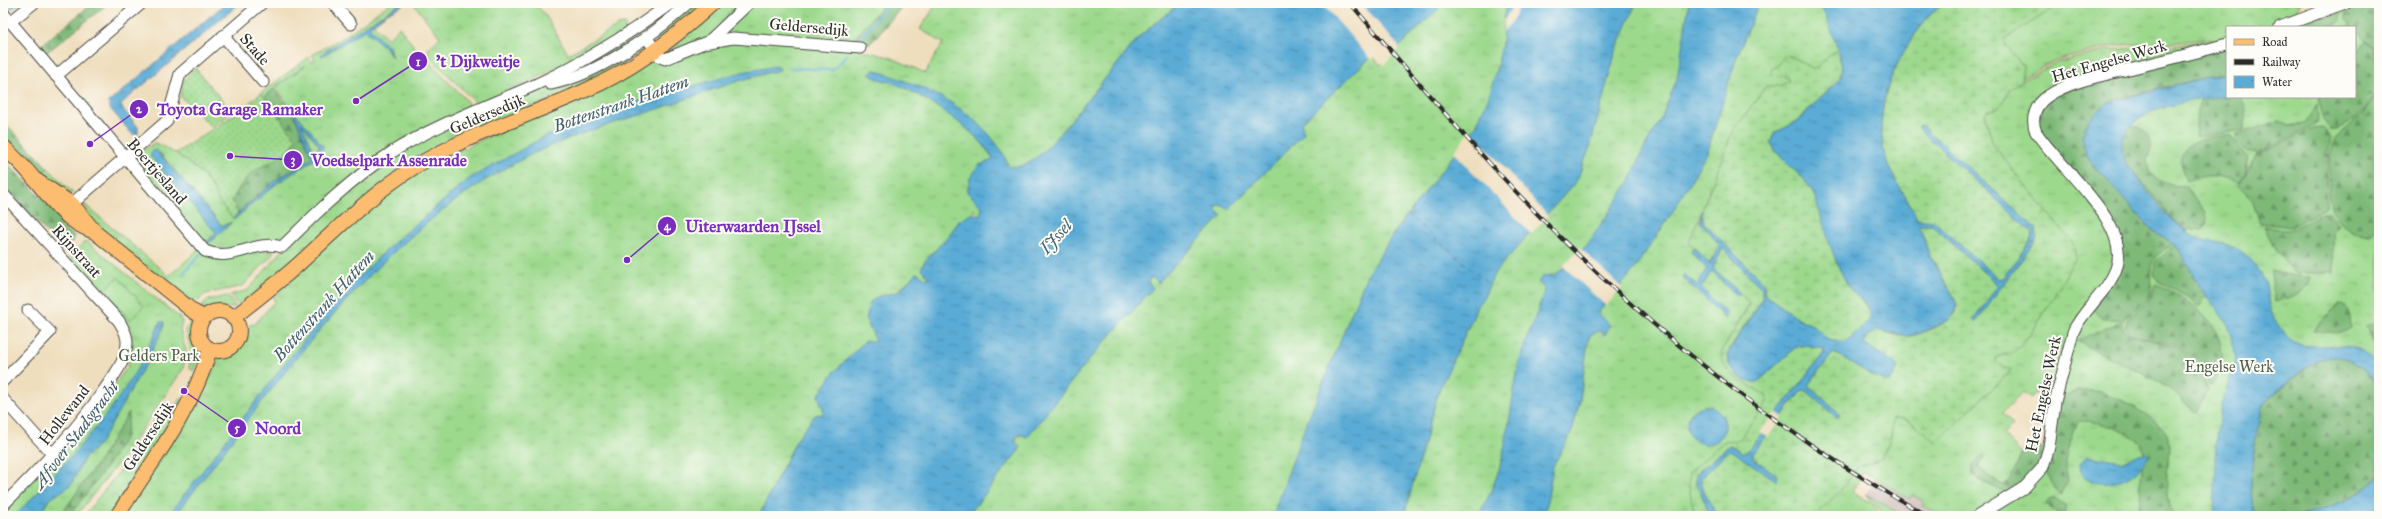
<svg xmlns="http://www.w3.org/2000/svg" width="2382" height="519" font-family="'IM FELL Great Primer',serif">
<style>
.industrial{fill:#cfc0ba}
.grass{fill:url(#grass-tufts);stroke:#64825c;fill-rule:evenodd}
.forest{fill:url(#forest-firs);stroke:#547252}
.wetland{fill:url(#wetland-marsh);stroke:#64825c}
.garden{fill:url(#garden-dots);stroke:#64825c}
.pitch{fill:#9dd98d;stroke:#64825c}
.water{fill:url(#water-ripples);stroke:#426b80}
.pier{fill:#efdebd}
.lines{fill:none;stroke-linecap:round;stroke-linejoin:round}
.stream{stroke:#5aabd5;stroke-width:2.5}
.ferry{stroke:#3e5e6f;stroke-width:1;stroke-dasharray:5 4;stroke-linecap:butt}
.minor-casing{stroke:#484641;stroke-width:13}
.major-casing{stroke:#484641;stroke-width:16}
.minor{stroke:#fff;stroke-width:11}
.major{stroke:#fcbd6f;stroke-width:14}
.rail-casing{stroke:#2b2b2b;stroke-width:4}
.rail{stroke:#fdfcf7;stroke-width:2.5;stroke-dasharray:8;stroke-linecap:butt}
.labels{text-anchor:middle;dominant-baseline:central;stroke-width:4;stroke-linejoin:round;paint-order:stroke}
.street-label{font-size:16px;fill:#2b2b2b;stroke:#fdfcf7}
.park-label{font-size:16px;fill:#4d5f48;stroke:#fdfcf7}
.water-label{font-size:17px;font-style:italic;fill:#3e5e6f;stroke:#fdfcf7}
.leader{fill:none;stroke:#7b2cbf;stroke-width:1.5}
.callout-dot{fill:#7b2cbf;stroke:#fdfcf7;stroke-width:1.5}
.mark-label{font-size:12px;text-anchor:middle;font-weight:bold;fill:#fff}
.callout-label{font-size:17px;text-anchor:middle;font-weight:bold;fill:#7b2cbf;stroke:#fdfcf7;stroke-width:4;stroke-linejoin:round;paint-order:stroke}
</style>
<defs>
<pattern id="grass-tufts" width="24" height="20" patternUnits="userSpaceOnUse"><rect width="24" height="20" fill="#9dd98d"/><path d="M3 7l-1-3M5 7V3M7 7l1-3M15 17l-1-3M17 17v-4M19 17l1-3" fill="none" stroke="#87ba7a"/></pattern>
<pattern id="forest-firs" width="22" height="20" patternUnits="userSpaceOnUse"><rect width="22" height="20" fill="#7eb978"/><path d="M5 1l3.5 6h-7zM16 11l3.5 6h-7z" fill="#679763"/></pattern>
<pattern id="wetland-marsh" width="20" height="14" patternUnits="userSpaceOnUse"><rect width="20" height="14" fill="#9dd98d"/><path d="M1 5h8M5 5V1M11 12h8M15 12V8" fill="none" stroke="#87ba7a"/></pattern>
<pattern id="garden-dots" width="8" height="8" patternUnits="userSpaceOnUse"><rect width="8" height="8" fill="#9dd98d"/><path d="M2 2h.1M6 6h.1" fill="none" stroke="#87ba7a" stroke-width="1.8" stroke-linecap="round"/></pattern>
<pattern id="water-ripples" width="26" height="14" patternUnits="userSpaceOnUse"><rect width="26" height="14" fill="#5aabd5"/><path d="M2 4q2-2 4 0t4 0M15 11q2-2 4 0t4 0" fill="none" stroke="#4b8bad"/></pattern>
</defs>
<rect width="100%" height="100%" fill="#fdfcf7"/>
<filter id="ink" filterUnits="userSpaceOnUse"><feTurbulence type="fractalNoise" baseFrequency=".025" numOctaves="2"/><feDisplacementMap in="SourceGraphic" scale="8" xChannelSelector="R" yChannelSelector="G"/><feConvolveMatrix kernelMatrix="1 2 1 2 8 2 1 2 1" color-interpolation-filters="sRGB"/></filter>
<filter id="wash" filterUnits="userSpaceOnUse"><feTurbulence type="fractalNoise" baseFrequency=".012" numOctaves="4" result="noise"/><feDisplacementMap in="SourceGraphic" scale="16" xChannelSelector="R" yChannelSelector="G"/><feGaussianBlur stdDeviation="0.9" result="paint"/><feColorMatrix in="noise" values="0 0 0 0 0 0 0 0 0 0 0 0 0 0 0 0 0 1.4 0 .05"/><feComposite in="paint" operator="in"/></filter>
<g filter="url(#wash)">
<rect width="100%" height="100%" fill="#efdebd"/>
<path class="industrial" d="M1875 479 1909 499 1912 494 1924 501 1922 506 1940 516H1904L1866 494Z"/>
<g class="grass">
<path d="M390 3H401L322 56 365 28 386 46 391 54 389 47 369 27 373 24 388 39 399 27 416 49 463 97 468 103 467 110 423 130 281 241 213 252 138 167 140 165 136 160V155L154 143C163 144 167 151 176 153 184 161 195 166 203 175 215 189 220 206 234 219L276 184 315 159V154L301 123 319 145 318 150 324 148 275 88 306 65 275 87 264 98 261 93 309 57 312 62 315 60 312 55 348 34ZM159 152 222 226 232 222 209 243 206 242 216 233Z"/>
<path d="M413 3H535L546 16 568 54 622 24H625V32L583 57 478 105 430 57 428 49 440 37Z"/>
<path d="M677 3H685L620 49 575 69 650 23Z"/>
<path d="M693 3H706L657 44 655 40 658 33Z"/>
<path d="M721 3H738L721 22 740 3H885L851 43 864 51 890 57 925 73 943 43 920 29 937 3H1180L1141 35 1052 143C1040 155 1027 169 1009 167L1001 150 975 120 922 88 873 70 898 81 949 110 981 141 993 160 985 210 980 216 973 209V213L960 220 946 239 924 262 922 267 932 274 926 282 915 275 866 319 870 329 883 342 879 349 865 341 835 371 818 396 824 411 823 414 817 415 796 441 759 516H123L199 401 218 359 238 346 243 334 251 324 254 325 275 301 273 298 354 219 424 167 667 53Z"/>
<path d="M1431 3H2301L2290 19 2338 3H2379V516H1983L1980 513C1955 519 1944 518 1922 506L1924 501 1912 495 1910 499 1864 472 1852 491 1873 504 1881 516H958C1020 435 1082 354 1150 278 1219 200 1296 128 1372 55L1380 65 1399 46ZM2227 27H2355V97H2227ZM2203 38 2223 41 2203 40 2180 45 2108 50 2056 63 2021 81 2020 74H2022V78L2055 61 2100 49 2122 45 2180 42ZM2023 392 2031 398 2036 393 2049 402 2043 419 2048 420 2043 462 2008 494 1973 476V467L1982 456 1984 458 1977 467 2000 484 2004 485C2015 476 2019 466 2021 453L2003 435 2013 425 2002 413Z"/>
<path d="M642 45 649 47 612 72 457 140 238 305 230 295 248 290 282 251 346 190 410 145 535 90 557 84Z"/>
<path d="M48 168 73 193 66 194 38 176Z"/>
<path d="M83 203 169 276 200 248 254 251H273V254L243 286 205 294 197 302 194 299 192 302 94 226Z"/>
<path d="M86 241 180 318 182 322 180 330 186 351 183 369 123 457 76 516H3V511L83 425 87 424 128 366 132 334 128 325 115 307 69 257Z"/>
<path d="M227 296 236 307 209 310 201 307 209 300Z"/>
<path d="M192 319C202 332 198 356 194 371L189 368 191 353 186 330Z"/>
<path d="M180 399H182L172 419 110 516H84L118 473 158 414 166 419Z"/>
<path d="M1866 494 1904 516H1886Z"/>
</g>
<g class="forest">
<path d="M93 3H102L105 6 45 54 39 47Z"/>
<path d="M885 3H905L870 44 851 43Z"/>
<path d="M2352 3H2371L2379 11V53L2346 20 2345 13Z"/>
<path d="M2337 10 2340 14V21L2325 27H2285Z"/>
<path d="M2366 41C2370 46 2378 53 2379 59 2381 66 2381 80 2379 87 2376 102 2346 133 2330 129L2323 121 2319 97H2355V55Z"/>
<path d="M2227 46V72L2113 100 2107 103 2084 126 2083 147 2150 228 2158 235 2174 243C2168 248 2159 252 2154 259 2147 269 2156 283 2148 298 2142 309 2129 311 2123 321L2102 319 2092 307 2121 249 2037 124 2043 103 2057 93Z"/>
<path d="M274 89 292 111 313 157 275 181 238 213 232 202C237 192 243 181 252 173 267 160 285 158 296 140L264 98Z"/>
<path d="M2379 92V226L2369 236 2353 233 2342 224 2332 210 2329 199 2330 155 2336 138 2363 114Z"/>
<path d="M2227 96 2240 97C2249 107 2246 118 2244 130L2195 137 2197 111 2201 99Z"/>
<path d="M2317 105 2318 123 2257 154 2247 152 2236 139 2237 134 2279 121 2288 126 2305 123Z"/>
<path d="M3 121 48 168 38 176 3 139Z"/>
<path d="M2131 125C2145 127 2152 138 2150 152 2149 154 2147 158 2147 161 2147 178 2170 188 2184 185L2205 212 2207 224 2203 230 2190 229 2186 231 2171 217 2125 161C2119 147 2121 137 2131 125Z"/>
<path d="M2323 128 2331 137 2328 157 2326 207 2291 227 2260 223 2252 200 2239 185 2256 156 2311 129Z"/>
<path d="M2231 136 2249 159 2245 174 2239 183C2218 174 2208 174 2186 181L2180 163C2183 139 2211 135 2231 136Z"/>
<path d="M3 159 57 213 63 229 74 236 72 242 63 250 3 185Z"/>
<path d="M2329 212 2339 225 2333 232 2334 273H2296L2276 252 2264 226C2274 227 2283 232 2292 229 2305 226 2316 211 2329 212Z"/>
<path d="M2176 244 2196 281 2207 295 2199 307 2189 298 2158 281 2154 273 2155 262Z"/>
<path d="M2271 271 2295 276 2310 277C2306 294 2290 298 2274 302Z"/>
<path d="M2156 284C2185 298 2224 321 2222 359 2221 369 2219 378 2212 385H2209C2188 324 2140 351 2125 327L2128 318 2147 304Z"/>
<path d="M2340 304 2345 305 2350 316 2351 328 2337 333 2314 331 2321 320Z"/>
<path d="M2379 321V349L2372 341 2366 326Z"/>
<path d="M2118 323H2122L2123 329C2128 334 2135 336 2142 338 2177 347 2198 350 2207 390L2198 412 2193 411 2176 393 2155 380 2077 341Z"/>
<path d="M2329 356C2351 354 2367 372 2379 387V474C2364 495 2320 514 2294 516 2282 517 2269 516 2257 516 2243 497 2257 430 2262 407L2267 400 2314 362Z"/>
<path d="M2077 390C2086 391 2098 390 2107 394 2122 399 2165 422 2168 437 2172 464 2159 490 2174 516H2139L2142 465 2149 456 2144 453C2143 451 2143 446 2142 444 2135 433 2089 417 2078 422L2067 451 2065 463 2068 480 2061 496C2053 488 2051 478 2044 470L2057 402Z"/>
<path d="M129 412 126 436 102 473 69 516H60L99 461Z"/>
<path d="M2028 445 2046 449 2043 462 2009 495 1973 476V467L1982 456 1984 458 1978 467 2000 484 2004 485C2018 473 2017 457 2028 445Z"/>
<path d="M2055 498 2065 505 2066 513H2059L2046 504 2049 500Z"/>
</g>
<g class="wetland">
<path d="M1948 3H2062L2005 39V43L2023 67 2021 82 2010 88C2006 99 2001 111 1987 110L1985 113 1993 145 2073 244 2076 257C2063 280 2034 336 2015 351 2009 356 2001 354 1995 358 1996 367 2005 367 2011 371L1936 442C1925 434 1907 414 1893 419L1891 437 1881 459 1858 467 1841 490 1815 516H1717L1710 506 1700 481C1702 473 1725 449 1733 450L1760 463 1752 454 1803 389 1838 412 1808 385 1833 353 1892 379 1898 367 1864 344 1866 338 1876 330C1887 332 1899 337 1910 336 1920 335 1950 322 1955 314 1958 309 1956 304 1955 299L1929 254 1919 225H1932L1998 285 1975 322 2037 231 1922 126 2033 233V237L2003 278 1998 279 1934 222 1917 219C1909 197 1891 179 1885 156 1874 113 1889 72 1914 36 1924 22 1932 9 1948 3Z"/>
<path d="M1837 49 1842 66 1839 81C1815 98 1804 123 1775 132L1774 150 1806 181 1813 192 1847 284 1871 312V319L1863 328 1846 343 1841 344 1828 340 1814 326 1797 318 1767 296 1765 287 1704 223 1702 210 1731 135 1766 86H1780L1789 81 1787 77 1772 75 1771 69 1778 65 1784 56 1792 57 1814 69Z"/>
<path d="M1701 213 1700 221 1720 245 1709 264 1689 242Z"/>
<path d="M1723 248 1761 286 1763 297 1730 348 1727 357 1729 365 1753 382 1758 381 1796 347 1806 345 1823 348 1824 353 1747 452 1743 453 1730 445 1697 473 1696 482 1710 514 1695 516 1689 488V473L1723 442 1729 440 1735 442 1740 439 1767 402V396C1750 385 1720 376 1722 351L1750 303 1713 268Z"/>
</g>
<g class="garden">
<path d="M195 68 232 112 211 127 180 96 184 79Z"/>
<path d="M261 93 296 139C288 158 267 161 252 173 243 180 237 191 232 201L238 213 233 219 219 202 212 186 203 174 176 153 234 115Z"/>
</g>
<path class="pitch" d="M118 277 144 306 130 320 103 291Z"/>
<g class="water">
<path d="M226 3H240L121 104 122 108 138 127V134H132L108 106 110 104 108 103Z"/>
<path d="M401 3H406L386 14 369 27 389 47 392 58 387 49 365 30 322 56 321 54Z"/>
<path d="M1180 3H1444L1383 63 1374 54 1301 123 1304 133 1228 210 1223 205 1217 206 1216 210 1222 216 1158 283 1153 278H1150L1148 282 1153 288 1089 360 1027 437 1020 434 1017 436 1015 442 1020 446V449L968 516H759L796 441 815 415 823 414 824 411 818 396 835 371 865 341H876C872 334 870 327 866 319L870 302 880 296 898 292 917 273 928 279V276L921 269 924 262 946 239 960 220 973 213 980 216 982 207 967 192 970 178 979 165 993 160C984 134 919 93 894 83 886 80 873 80 869 73L875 70C926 88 970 104 1001 150 1005 156 1006 162 1009 167 1027 169 1040 155 1052 143L1141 35Z"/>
<path d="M1506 3H1636L1615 54 1590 147 1576 182 1495 272 1484 297 1476 307 1474 315 1439 390 1404 516H1273L1302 434 1367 275 1396 230 1476 126 1490 94 1501 50Z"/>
<path d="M1689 3H1759L1736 59 1707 153 1672 213 1634 270 1600 310 1599 315 1610 325 1605 335 1600 331 1591 334 1588 341 1580 400 1572 432 1553 466 1545 516H1477C1512 465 1506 409 1522 353 1525 342 1546 293 1544 288L1538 282 1543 276 1554 275 1560 271 1587 245 1630 181 1643 150 1660 121 1677 79Z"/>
<path d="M1820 3H1948C1932 9 1924 22 1914 36 1889 72 1874 112 1885 156 1891 179 1909 197 1917 219L1934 221 1998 279 2003 278 2033 237V233L1917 127 1922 126 2036 228 2037 238 1975 323 1974 319 1998 285 1932 225H1919L1929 254 1955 299 1957 307 1955 313 1949 320 1921 333 1909 336 1876 330 1866 338 1864 344 1895 363 1898 367 1890 382C1869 378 1853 361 1833 353L1808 385 1838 412 1840 416 1836 417 1806 390H1802L1752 454 1753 458 1778 476 1777 481 1730 450 1701 478 1703 490 1717 516H1708L1710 514 1696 482 1697 473 1730 445 1743 453 1747 452 1824 353 1823 348 1806 345 1796 347 1758 382C1743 385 1725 368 1728 353L1762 299V289L1723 248 1713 268 1740 293V295L1736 296 1712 271 1701 288 1727 314 1726 317H1724L1682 277 1684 274 1697 285 1707 269 1691 252 1693 247 1710 264 1720 245 1701 223V211L1702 210 1704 223 1762 281 1767 296 1797 318 1814 326 1828 340 1846 343 1870 319C1873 304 1856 299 1849 287 1832 259 1824 224 1813 192 1802 173 1780 161 1770 142L1775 132C1793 126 1803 117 1816 102 1822 94 1835 87 1840 79 1848 65 1826 18 1820 3Z"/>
<path d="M778 66 780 70C738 79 699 95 658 109 619 122 578 133 541 150 383 223 278 382 175 516H168L282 367 350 285 396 241 469 179 542 138 626 105 742 72Z"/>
<path d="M2227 72V96C2194 99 2104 111 2125 161 2145 186 2165 218 2192 235 2211 246 2230 238 2249 259 2255 266 2262 274 2265 282 2267 287 2267 294 2268 300 2271 316 2280 332 2295 342 2303 347 2312 346 2321 346 2348 345 2359 347 2379 365V387C2336 330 2308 365 2267 400L2262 407C2257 430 2243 497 2257 516H2214L2217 435 2221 404 2235 365 2232 336 2227 324 2196 281 2176 244 2158 235 2134 211 2086 155 2082 136 2088 120 2107 103Z"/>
<path d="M293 110 324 147 318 151 319 145 301 123 315 154V159L276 184 235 219 234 217 275 181 312 158Z"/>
<path d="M156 150 222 226 232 222 209 243H206L216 233 150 156 152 151Z"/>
<path d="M160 322H164V326L148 360 101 442 84 459 71 485 49 500 39 516H15C70 458 131 398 160 322Z"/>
<circle cx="1706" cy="425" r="19"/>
<path d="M2146 453 2149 456C2144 464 2137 472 2129 477 2116 485 2089 487 2081 472L2080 463 2088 456 2122 462 2138 454Z"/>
<path d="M2379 473V516H2294C2320 511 2367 498 2379 473Z"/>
</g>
<g class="pier">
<path d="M1322 3H1361L1400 48 1384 65 1374 57 1371 60Z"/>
<path d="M1515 3H1521L1512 21 1503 32 1504 20Z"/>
<path d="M1470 130 1548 216 1531 234 1454 152Z"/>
<path d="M1580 248 1622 288 1606 306 1563 266Z"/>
<path d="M1776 412 1783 417 1768 437 1760 432Z"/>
</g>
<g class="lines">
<g class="stream">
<path d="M3 5 9 9 19 3"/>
<path d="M860 39 889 3"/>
<path d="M790 68 833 70 847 55"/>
<path d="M183 274 201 254"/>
</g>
<path class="ferry" d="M1407 214 1490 285"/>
</g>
</g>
<g filter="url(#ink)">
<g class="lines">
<defs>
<g id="minor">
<path d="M333 3 351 24"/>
<path d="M3 13 205 251C233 263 254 239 282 247 316 213 351 179 392 152 437 124 488 106 537 84 585 62 629 34 671 3"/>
<path d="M10 22 34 3"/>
<path d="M2280 27 2345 3"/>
<path d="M223 36 263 82"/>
<path d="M647 38 660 57 665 59 704 43 733 38 860 48"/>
<path d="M709 41 749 3"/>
<path d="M56 76 142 3"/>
<path d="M550 84C596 76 655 34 689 3"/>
<path d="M3 194 119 321C125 331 129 339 126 350 123 365 112 378 104 390 74 433 40 469 3 505"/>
<path d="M66 209 167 121 180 74 262 3"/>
<path d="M3 381 50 332 28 310"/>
<path d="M3 399 53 455"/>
<path d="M1978 516 2025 487 2043 467 2049 447 2055 402 2073 332C2083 309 2107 293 2116 269 2133 224 2059 168 2036 132 2030 118 2036 104 2048 96 2069 81 2105 75 2129 69 2162 61 2195 53 2227 44"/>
</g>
<g id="major">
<path d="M3 146C14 157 26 168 35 180 53 201 65 221 92 231"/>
<path d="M36 180 72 204 96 233 194 312 204 317"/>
<circle cx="219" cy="331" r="20"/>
<path d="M233 318C256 300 279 282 301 262 339 227 371 194 416 166 469 134 529 116 584 91 633 70 674 39 713 3"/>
<path d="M117 516C151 463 193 410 210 349"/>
</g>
</defs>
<use href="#minor" class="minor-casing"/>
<use href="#major" class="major-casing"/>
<use href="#minor" class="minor"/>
<use href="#major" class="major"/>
<defs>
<path id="rail" d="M1350 3C1417 81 1483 160 1556 233 1666 343 1791 441 1928 516"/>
</defs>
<use href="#rail" class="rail-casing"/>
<use href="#rail" class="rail"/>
</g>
</g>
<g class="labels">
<g class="street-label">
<text transform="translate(809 27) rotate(5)">Geldersedijk</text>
<text transform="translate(255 49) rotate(49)">Stade</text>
<text transform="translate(2109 61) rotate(-16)">Het Engelse Werk</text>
<text transform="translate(487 114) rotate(-23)">Geldersedijk</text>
<text transform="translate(157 171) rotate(49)">Boertjesland</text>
<text transform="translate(77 251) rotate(48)">Rijnstraat</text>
<text transform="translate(2043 394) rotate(-78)">Het Engelse Werk</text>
<text transform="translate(64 415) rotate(-52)">Hollewand</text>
<text transform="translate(148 436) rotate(-57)">Geldersedijk</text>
</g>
<g class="park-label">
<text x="159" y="355">Gelders Park</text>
<text x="2229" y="366">Engelse Werk</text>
</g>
<g class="water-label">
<text transform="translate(621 104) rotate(-19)">Bottenstrank Hattem</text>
<text transform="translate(1056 237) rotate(-48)">IJssel</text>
<text transform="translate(324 306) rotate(-48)">Bottenstrank Hattem</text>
<text transform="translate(76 435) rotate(-53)">Afvoer Stadsgracht</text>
</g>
</g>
<path class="leader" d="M356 101L418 61M90 144L139 109M230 156L293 160M627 260L667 226M184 391L237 428"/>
<g class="callout-dot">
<circle cx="356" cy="101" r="4"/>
<circle cx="90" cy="144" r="4"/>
<circle cx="230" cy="156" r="4"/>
<circle cx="627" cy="260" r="4"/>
<circle cx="184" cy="391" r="4"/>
<circle cx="418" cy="61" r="10"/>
<circle cx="139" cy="109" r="10"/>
<circle cx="293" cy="160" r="10"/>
<circle cx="667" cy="226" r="10"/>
<circle cx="237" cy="428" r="10"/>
</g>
<g class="mark-label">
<text x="418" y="66">1</text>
<text x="139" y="113">2</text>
<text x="293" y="164">3</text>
<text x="667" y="230">4</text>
<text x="237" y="432">5</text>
</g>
<g class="callout-label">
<text x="478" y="67">'t Dijkweitje</text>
<text x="240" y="115">Toyota Garage Ramaker</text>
<text x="389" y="166">Voedselpark Assenrade</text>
<text x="753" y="232">Uiterwaarden IJssel</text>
<text x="278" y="434">Noord</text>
</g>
<rect width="2382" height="519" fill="none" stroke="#fdfcf7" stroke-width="16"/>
<rect x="2226" y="26" width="130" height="72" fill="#fdfcf7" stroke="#a9a8a5"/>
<rect x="2234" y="39" width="20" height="6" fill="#fcbd6f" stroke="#a9a8a5"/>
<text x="2262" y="46" font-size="12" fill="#2b2b2b">Road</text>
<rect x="2234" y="59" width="20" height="6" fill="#2b2b2b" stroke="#a9a8a5"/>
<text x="2262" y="66" font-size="12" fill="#2b2b2b">Railway</text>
<rect x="2234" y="76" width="20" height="12" fill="url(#water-ripples)" stroke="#a9a8a5"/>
<text x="2262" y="86" font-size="12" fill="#2b2b2b">Water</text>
</svg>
